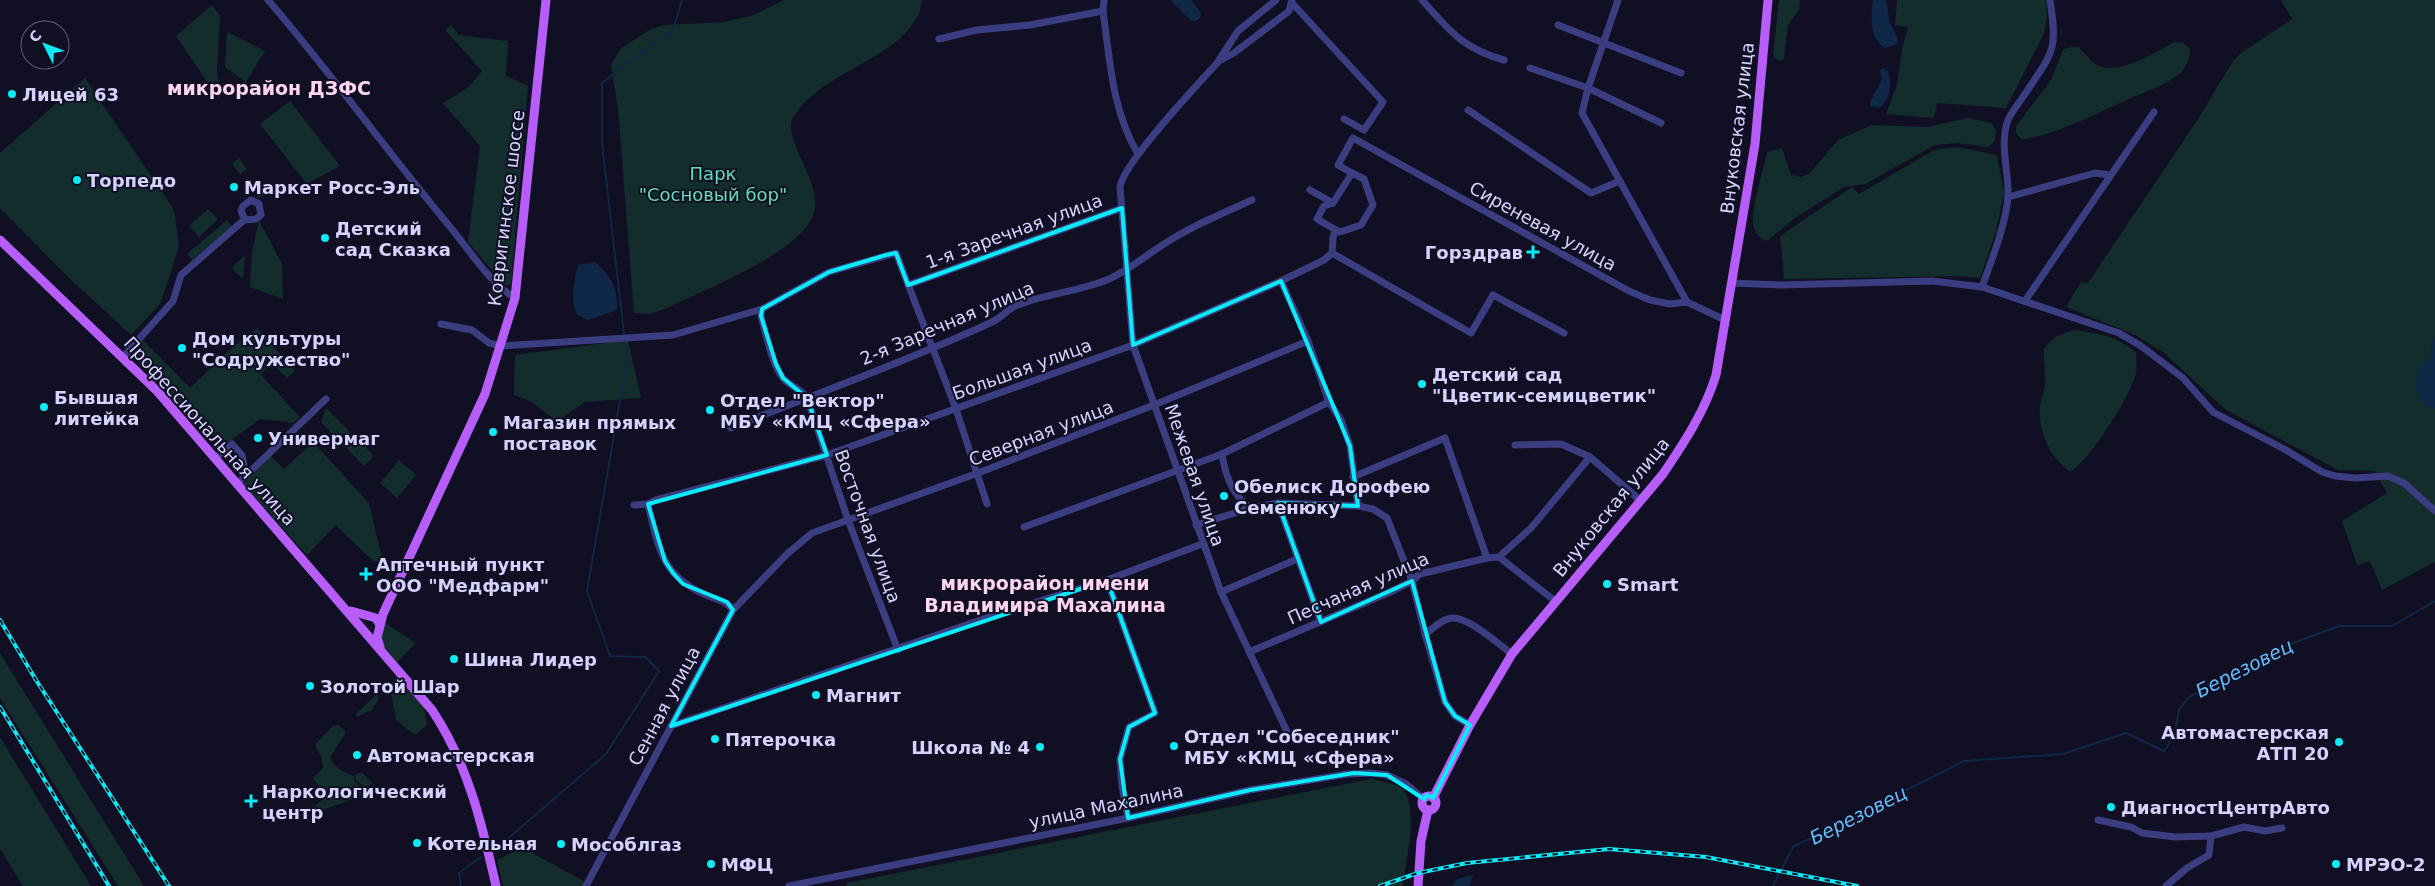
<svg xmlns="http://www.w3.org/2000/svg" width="2435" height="886" font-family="'DejaVu Sans',sans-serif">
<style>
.green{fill:#122d2b}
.water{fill:#0f2847}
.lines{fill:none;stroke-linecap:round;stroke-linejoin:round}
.stream{stroke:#0f2847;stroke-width:2}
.minor{stroke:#3b3d81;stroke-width:7}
.major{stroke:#b65dfa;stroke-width:9}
.rail-casing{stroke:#07ecf6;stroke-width:4}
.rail{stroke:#110f24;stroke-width:2;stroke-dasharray:5.5;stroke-linecap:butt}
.marked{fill:none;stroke:#07ecf6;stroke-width:4;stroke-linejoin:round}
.poi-dot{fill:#07ecf6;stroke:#110f24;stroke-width:2}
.labels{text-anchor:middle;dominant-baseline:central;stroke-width:4;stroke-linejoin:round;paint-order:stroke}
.poi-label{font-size:18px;font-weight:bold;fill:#d5d3fe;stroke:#110f24;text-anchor:start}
.street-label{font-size:18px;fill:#d5d3fe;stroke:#110f24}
.park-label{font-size:18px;fill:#61dcb6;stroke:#110f24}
.neighbourhood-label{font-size:19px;font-weight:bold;fill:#fed5f1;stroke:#110f24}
.water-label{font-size:19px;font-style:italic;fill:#64befb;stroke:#110f24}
</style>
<rect width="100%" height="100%" fill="#110f24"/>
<g class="green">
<path d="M784 0H922C921 6 920 13 917 18 891 62 825 70 794 116 778 139 830 187 811 220 790 257 706 289 667 308L650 314 634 313 618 109 611 65 621 48 651 29 664 25 724 22 751 16Z"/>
<path d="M1779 0H1800L1799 10 1788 25 1784 59 1779 61 1773 56Z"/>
<path d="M1897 0H2046L2047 16 2044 34 2006 108 1937 103 1934 118 1886 114 1897 85 1902 48 1908 27 1895 25Z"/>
<path d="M2281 0H2435V337L2431 344 2432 350 2423 403 2435 408V562L2382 590 2370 561 2357 565 2342 521 2387 493 2375 471 2338 470 2226 410 2164 353 2135 335 2066 307 2081 282 2087 284 2196 122 2233 61 2241 53 2292 19Z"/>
<path d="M212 5 220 16 217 71 220 100 176 36Z"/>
<path d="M451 25 459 35 508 41 506 76 528 86 511 285H505L468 242 480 146 443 103 469 87 482 71 445 30Z"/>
<path d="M227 32 265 51 246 82 225 67Z"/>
<path d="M2174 42 2183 43 2190 49C2190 58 2187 67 2180 73 2166 85 2145 92 2129 99 2094 115 2059 133 2022 140L2016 133V126L2051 80 2063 50 2070 47H2078C2084 52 2089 59 2095 64 2116 77 2156 53 2174 42Z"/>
<path d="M85 78 174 210 179 246 169 278 160 304 131 335 68 277 0 208V153Z"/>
<path d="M290 101 340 166 307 184 260 124Z"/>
<path d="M1968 118 1992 123 1996 130 1995 141 1988 147 1958 143 1935 145 1865 184 1844 187 1795 218 1767 241C1759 239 1753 230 1753 221 1752 207 1764 167 1767 152L1782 148 1791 175 1800 177 1809 174 1838 140 1872 125 1927 127Z"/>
<path d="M1958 147 1997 155 2004 193 1996 231 1980 278 1957 276 1784 279 1780 236 1852 187 1859 194 1934 150Z"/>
<path d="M239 158 247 169 240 174 232 164Z"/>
<path d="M257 180 267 193 259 198 249 186Z"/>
<path d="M208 209 218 219 199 237 189 226Z"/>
<path d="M227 220 232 226 192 260 187 254Z"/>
<path d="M259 220 282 264 283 299 250 287 252 252Z"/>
<path d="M245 255 243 279 232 268Z"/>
<path d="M257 328 295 371 287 378 272 364 260 374 300 417 294 423 260 419 230 441 216 444 129 352 142 339 190 388 227 352Z"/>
<path d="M2073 330C2097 333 2118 336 2136 353 2136 359 2137 367 2136 373 2132 394 2089 462 2070 472 2050 457 2038 432 2040 407 2041 399 2045 391 2045 383 2046 372 2043 360 2044 348L2055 337Z"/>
<path d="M628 340 641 398 585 402 557 421 530 401 514 395 515 355Z"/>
<path d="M326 408 374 456 364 466 321 422Z"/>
<path d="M313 442 369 503 383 562 373 561 336 525 307 555 243 484 271 456 284 469Z"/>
<path d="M399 460 416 475 397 498 380 483Z"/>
<path d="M385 623 416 643 397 663 380 641Z"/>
<path d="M0 653 144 886H118L0 698Z"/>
<path d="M397 675 424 706 427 725 415 735 396 720 390 687Z"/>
<path d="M377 694 379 698 372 710 357 717 356 714Z"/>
<path d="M339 725 346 732 330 757C334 768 343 772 354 776L355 782 367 791C360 798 323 809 311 815L308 812 328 795 313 779 323 768 322 758 315 745 333 726Z"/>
<path d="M0 737 91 886H23L0 849Z"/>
<path d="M362 772 372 783 367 789 356 780 355 775Z"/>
<path d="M1371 779C1379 781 1395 783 1401 788 1421 805 1405 862 1403 886H847L846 883Z"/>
<path d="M523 848 587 883 585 886H503L497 860Z"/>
</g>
<g class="water">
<path d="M1170 0H1191L1201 13 1200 18 1194 22 1190 20Z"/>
<path d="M1873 0H1886L1890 24 1898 38 1897 44 1885 48C1869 38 1871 17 1873 0Z"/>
<path d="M1883 68 1888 71C1892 85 1891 97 1880 108L1870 106V102L1882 79 1880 70Z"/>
<path d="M595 262C611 276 618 288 617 310L588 320 577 315C570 298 574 282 578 265Z"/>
<path d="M2435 337V408L2434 409 2423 403 2415 388C2416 382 2417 373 2420 368 2426 358 2434 359 2431 344Z"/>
<path d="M1473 875 1469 886H1452L1457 879Z"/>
</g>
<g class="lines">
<g class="stream">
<path d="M497 848 606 754 659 671 645 657 610 656 587 591 627 360 602 143V83L673 30 682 0"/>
<path d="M461 886 459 873 481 857"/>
<path d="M1773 886 1793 847 1964 761 2063 754 2126 733 2164 751 2175 735 2179 710 2189 697 2285 646 2339 626H2392L2435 601"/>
</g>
<g class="minor">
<path d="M268 0C332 74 388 153 451 228 470 251 489 282 515 298"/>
<path d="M1104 0 1103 11C1110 60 1112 111 1138 154"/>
<path d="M1422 0C1449 30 1463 49 1504 60"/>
<path d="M1618 0 1588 88 1582 113 1687 302"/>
<path d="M1292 3 1383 102 1364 130 1344 119"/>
<path d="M1558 25 1681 73"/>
<path d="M939 39 977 30 1030 25 1103 11"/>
<path d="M1219 60 1238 31 1276 0"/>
<path d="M1530 68 1588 88 1661 123"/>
<path d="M1468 110 1591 193 1620 181"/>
<path d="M1310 190 1333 203"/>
<path d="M2008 197 2095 173 2110 175"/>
<path d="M1336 230 1340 232 1361 225 1373 205 1364 179 1352 173"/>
<path d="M1332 253 1333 237 1336 230 1317 219 1324 206 1333 203 1352 173 1338 165 1353 138 1629 291 1650 300 1670 304 1687 302 1725 320"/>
<path d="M1281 281 1308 341 1329 402 1341 420 1350 446 1358 506"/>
<path d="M1732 283 1781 285 1932 281 1982 287 2119 333 2141 346 2183 378 2213 412 2284 449 2322 472 2335 476 2355 478 2388 476 2404 483 2435 511"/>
<path d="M908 285 1122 208"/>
<path d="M1982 287C1991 262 2007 221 2008 196 2009 171 1999 144 2008 120 2012 111 2020 102 2025 94 2053 52 2058 51 2050 0"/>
<path d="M2025 301 2154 112"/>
<path d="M762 309 761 316C766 333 772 365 783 378 790 387 801 388 807 398L848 520 898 650"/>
<path d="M441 324 472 330 489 343 502 346 673 335 762 309 829 272 896 253 956 409 987 504"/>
<path d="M123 357 173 301 181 275 244 220 256 219 261 215 259 204 251 200 243 206 241 211 245 220"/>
<path d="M731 428C817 393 906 362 990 323 1000 319 1006 311 1015 306 1046 293 1079 292 1109 279 1129 270 1145 256 1164 244 1191 226 1222 214 1252 200"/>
<path d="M1515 445 1561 444 1590 457 1641 501"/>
<path d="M1222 454C1225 474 1233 497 1251 508"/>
<path d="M216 458 232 444 242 455 246 476"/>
<path d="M1353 477 1445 438 1487 558"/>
<path d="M238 483 326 399"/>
<path d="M1278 503 1321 622"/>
<path d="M648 504C658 546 661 575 704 594 715 600 725 599 733 610"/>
<path d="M634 505 648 504 656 500 827 455 1133 345 1281 281 1324 260 1332 253 1471 333 1493 295 1564 333"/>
<path d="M1196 525 1251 508 1278 503 1358 506 1373 509 1387 518 1412 581 1425 634 1445 702 1455 716 1470 725"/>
<path d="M1024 527 1222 454 1329 402"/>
<path d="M1499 557 1531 528 1590 457"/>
<path d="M1107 580 1155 713 1129 727 1120 759 1122 786 1128 818"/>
<path d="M1221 592 1297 559"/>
<path d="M1425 634C1433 629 1441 619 1452 618 1469 617 1498 644 1512 654"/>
<path d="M1249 652 1388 593 1412 581 1420 574 1487 558 1499 557 1555 601"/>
<path d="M671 726 1001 613 1107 580 1202 544"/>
<path d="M1290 738 1221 592 1133 345 1120 187C1123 163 1199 83 1219 61L1234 53 1289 11 1292 0"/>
<path d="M2098 820 2131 827 2142 833 2175 837 2211 836"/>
<path d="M586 886 733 610 787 554 812 533 978 473 1154 405 1308 341"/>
<path d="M789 886 1128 818 1250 790 1347 774 1371 773 1387 775 1406 784 1424 799"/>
<path d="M2166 886 2187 868 2209 855 2211 836 2244 827 2265 831 2282 828"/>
</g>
<g class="major">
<path d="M0 240 157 391 432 710C468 764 482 824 496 886"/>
<path d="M351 611 376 618 380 625"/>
<path d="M380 647 377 638 383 614 485 394 515 298 546 0"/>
<circle cx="1429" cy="803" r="7"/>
<path d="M1433 798 1470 725 1512 654 1663 474C1684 443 1705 411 1716 375L1755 144 1768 0"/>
<path d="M1418 886 1421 841 1428 810"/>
</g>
<defs>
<g id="rail">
<path d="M0 620 36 680 169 886"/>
<path d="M0 707 109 886"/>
<path d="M1380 886 1418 873 1467 863 1609 849 1706 857 1857 886"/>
</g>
</defs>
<use href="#rail" class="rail-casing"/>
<use href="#rail" class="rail"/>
</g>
<path class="marked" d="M1122 208 1133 345 1281 281 1350 446 1358 506 1278 503 1321 622 1412 581 1445 702 1455 716 1470 725 1433 798 1427 795 1424 799 1387 775 1354 773 1250 790 1128 818 1120 759 1129 727 1155 713 1107 580 671 726 733 610 727 602 683 584 673 573 665 561 648 504 827 455 807 398 783 378 776 364 761 316 762 309 829 272 886 255 896 253 908 285Z"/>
<g class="poi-dot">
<circle cx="12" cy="94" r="5"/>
<circle cx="77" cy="180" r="5"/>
<circle cx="234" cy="187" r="5"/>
<circle cx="325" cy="238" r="5"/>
<path d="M1530.5 244.5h5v5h5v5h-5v5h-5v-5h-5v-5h5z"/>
<circle cx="182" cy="348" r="5"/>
<circle cx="1422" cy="384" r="5"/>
<circle cx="44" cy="407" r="5"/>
<circle cx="710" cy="410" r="5"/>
<circle cx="493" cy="432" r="5"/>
<circle cx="258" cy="438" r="5"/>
<circle cx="1224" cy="496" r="5"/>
<path d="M363.5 566.5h5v5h5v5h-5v5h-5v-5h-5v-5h5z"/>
<circle cx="1607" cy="584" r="5"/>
<circle cx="454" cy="659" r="5"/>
<circle cx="310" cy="686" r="5"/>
<circle cx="816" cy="695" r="5"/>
<circle cx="715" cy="739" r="5"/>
<circle cx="2339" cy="742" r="5"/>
<circle cx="1174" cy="746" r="5"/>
<circle cx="1040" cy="747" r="5"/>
<circle cx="357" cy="755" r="5"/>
<path d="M248.5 793.5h5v5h5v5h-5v5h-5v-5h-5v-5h5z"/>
<circle cx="2111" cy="807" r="5"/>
<circle cx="417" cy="843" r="5"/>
<circle cx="561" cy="844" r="5"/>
<circle cx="711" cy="864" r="5"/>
<circle cx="2336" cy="864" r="5"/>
</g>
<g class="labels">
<g class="poi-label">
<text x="22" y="94">Лицей 63</text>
<text x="87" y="180">Торпедо</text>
<text x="244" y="187">Маркет Росс-Эль</text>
<text x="335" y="228">Детский<tspan x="335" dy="21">сад Сказка</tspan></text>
<text x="1523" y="252" text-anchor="end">Горздрав</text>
<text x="192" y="338">Дом культуры<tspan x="192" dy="21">"Содружество"</tspan></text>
<text x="1432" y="374">Детский сад<tspan x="1432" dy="21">"Цветик-семицветик"</tspan></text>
<text x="54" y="397">Бывшая<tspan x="54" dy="21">литейка</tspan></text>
<text x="720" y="400">Отдел "Вектор"<tspan x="720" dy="21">МБУ «КМЦ «Сфера»</tspan></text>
<text x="503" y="422">Магазин прямых<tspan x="503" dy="21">поставок</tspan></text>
<text x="268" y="438">Универмаг</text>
<text x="1234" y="486">Обелиск Дорофею<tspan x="1234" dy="21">Семенюку</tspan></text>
<text x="376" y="564">Аптечный пункт<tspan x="376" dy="21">ООО "Медфарм"</tspan></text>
<text x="1617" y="584">Smart</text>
<text x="464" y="659">Шина Лидер</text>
<text x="320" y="686">Золотой Шар</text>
<text x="826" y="695">Магнит</text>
<text x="2329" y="732" text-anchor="end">Автомастерская<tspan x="2329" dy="21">АТП 20</tspan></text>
<text x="1184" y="736">Отдел "Собеседник"<tspan x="1184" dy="21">МБУ «КМЦ «Сфера»</tspan></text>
<text x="725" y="739">Пятерочка</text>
<text x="1030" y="747" text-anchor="end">Школа № 4</text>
<text x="367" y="755">Автомастерская</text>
<text x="262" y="791">Наркологический<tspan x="262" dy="21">центр</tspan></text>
<text x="2121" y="807">ДиагностЦентрАвто</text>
<text x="427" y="843">Котельная</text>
<text x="571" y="844">Мособлгаз</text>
<text x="721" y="864">МФЦ</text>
<text x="2346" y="864">МРЭО-2</text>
</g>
<g class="street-label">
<text transform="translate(1737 128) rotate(-83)">Внуковская улица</text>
<text transform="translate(506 208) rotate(-83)">Ковригинское шоссе</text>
<text transform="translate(1543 226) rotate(29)">Сиреневая улица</text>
<text transform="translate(1014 231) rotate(-20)">1-я Заречная улица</text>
<text transform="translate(947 323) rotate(-23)">2-я Заречная улица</text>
<text transform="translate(1022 369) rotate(-20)">Большая улица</text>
<text transform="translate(210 431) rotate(48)">Профессиональная улица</text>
<text transform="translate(1041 433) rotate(-21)">Северная улица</text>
<text transform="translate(1195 475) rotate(71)">Межевая улица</text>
<text transform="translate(1611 507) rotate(-51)">Внуковская улица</text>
<text transform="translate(868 526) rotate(70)">Восточная улица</text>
<text transform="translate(1358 588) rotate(-24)">Песчаная улица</text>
<text transform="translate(664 706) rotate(-62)">Сенная улица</text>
<text transform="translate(1106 806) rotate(-12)">улица Махалина</text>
</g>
<g class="park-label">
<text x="713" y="173">Парк<tspan x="713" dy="21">"Сосновый бор"</tspan></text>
</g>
<g class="neighbourhood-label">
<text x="269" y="88">микрорайон ДЗФС</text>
<text x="1045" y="583">микрорайон имени<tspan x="1045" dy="22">Владимира Махалина</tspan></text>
</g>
<g class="water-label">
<text transform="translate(2244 668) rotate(-27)">Березовец</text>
<text transform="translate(1858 815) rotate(-27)">Березовец</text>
</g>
</g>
<g transform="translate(45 45) rotate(312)"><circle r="24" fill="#110f24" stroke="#5f5d7b"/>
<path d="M0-4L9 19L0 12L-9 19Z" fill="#07ecf6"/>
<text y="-8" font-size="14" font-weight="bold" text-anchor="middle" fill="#d5d3fe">С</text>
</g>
</svg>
